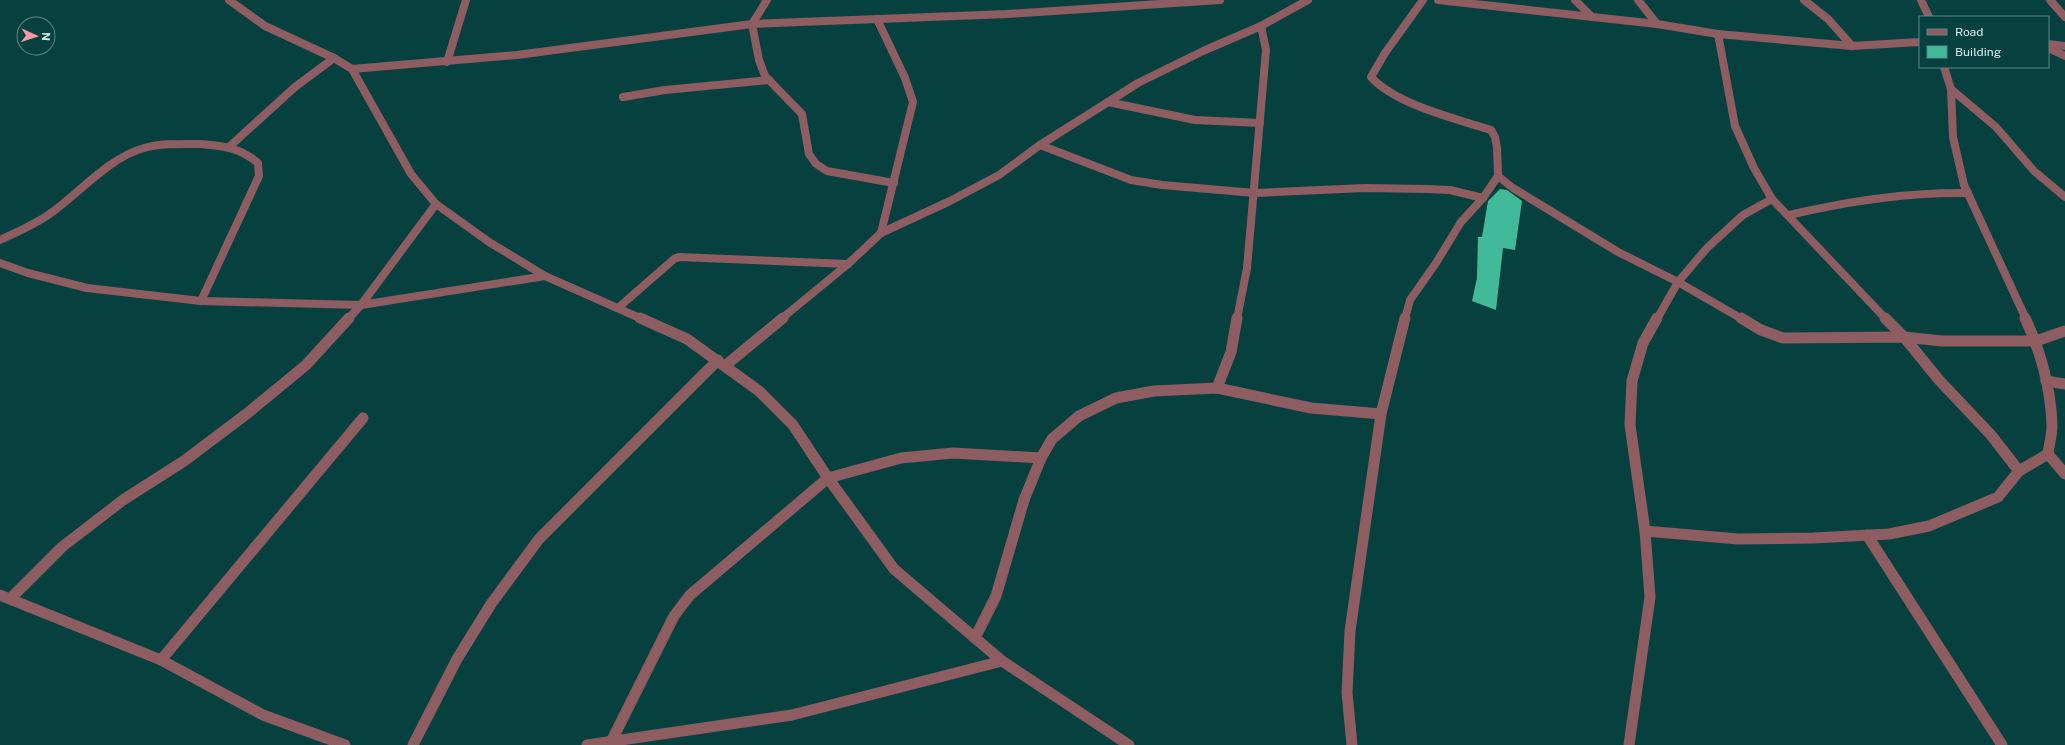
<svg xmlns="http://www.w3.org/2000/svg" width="2065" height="745" font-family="'Public Sans',sans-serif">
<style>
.building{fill:#41ba9a}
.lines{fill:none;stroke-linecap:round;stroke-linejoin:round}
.minor-far1{stroke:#8e5d62;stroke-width:8}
.minor{stroke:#8e5d62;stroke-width:11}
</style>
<rect width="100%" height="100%" fill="#07413f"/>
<path class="building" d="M1500 189 1507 190 1522 201 1515 250 1503 248 1496 310 1472 301 1477 278 1478 237H1482L1488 201Z"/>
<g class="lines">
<g class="minor-far1">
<path d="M229 0 265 26 334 58 352 69 411 174 436 204 489 242 545 276 642 319"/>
<path d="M767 0 752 24 759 60 765 76 802 114 809 154 816 164 827 171 894 183"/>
<path d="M1438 0 1657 24 1718 34 1852 46 1920 42"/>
<path d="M1575 0 1592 17"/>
<path d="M1638 0 1657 24"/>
<path d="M1804 0 1828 19 1852 46"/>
<path d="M1921 0 1929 17"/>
<path d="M2050 0 2065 17"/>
<path d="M877 19 905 78 913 102 881 233"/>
<path d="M1718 34 1735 126 1754 168 1772 199 1886 319"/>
<path d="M2048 44 2065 46"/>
<path d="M2048 48 2065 56"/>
<path d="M447 62 466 0"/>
<path d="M1944 67 1951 89 1953 137 1964 185 2026 319"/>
<path d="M352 69 517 55 752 24 1007 14 1220 0"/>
<path d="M1951 89 1996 127 2034 171 2065 197"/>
<path d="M623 97 665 90 769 80"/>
<path d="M1108 102 1195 120 1260 123"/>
<path d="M1040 145 1131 180 1162 185 1255 193 1365 188 1427 189 1450 190 1483 198"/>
<path d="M229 147 295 87 334 58"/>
<path d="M1498 176 1513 188 1618 252 1678 282 1742 319"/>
<path d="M1789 215C1848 201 1907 192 1968 193"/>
<path d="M0 240C17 232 36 224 51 213 79 193 110 157 144 148 162 143 182 144 201 144 225 146 240 148 258 163L259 176 201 301"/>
<path d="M0 263 28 273 87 288 201 301 361 305 545 276"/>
<path d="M618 308 674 259 679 257 848 264"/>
<path d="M348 319 361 305 436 204"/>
<path d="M781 319 848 264 881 233 950 201 999 175 1040 145 1138 83 1203 51 1261 26 1308 0"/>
<path d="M1237 319 1247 268 1266 50 1261 26"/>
<path d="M1405 319 1410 300 1436 263 1461 222 1483 198 1498 176 1497 148 1495 137 1491 130C1456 119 1395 104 1371 77L1385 53 1423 0"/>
<path d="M1657 319 1678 282 1707 248 1743 215 1772 199"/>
</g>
<g class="minor">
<path d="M640 318 687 339 759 391 793 425 828 478 894 569 1002 661 1129 745"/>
<path d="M1741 318 1761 330 1783 338 1904 337 1942 341H2036L2065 331"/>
<path d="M1885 318 1904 337 1939 380 1991 435 2019 471"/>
<path d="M726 365 783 318"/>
<path d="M2046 381 2065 384"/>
<path d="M1217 388 1231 352 1237 318"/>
<path d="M2048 454 2065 474"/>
<path d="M1645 531 1738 539 1814 538 1889 534 1929 526 1998 497 2019 471 2048 454C2049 445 2052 435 2052 426 2051 390 2041 351 2025 318"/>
<path d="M1867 535 2002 745"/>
<path d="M0 595 161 660 263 715 345 745"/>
<path d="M11 598 62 547 123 500 184 461 249 412 306 365 349 318"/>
<path d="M975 638 996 596 1024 500 1041 458 1052 439 1079 416 1116 398 1154 391 1217 388 1311 408 1381 414"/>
<path d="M161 660 363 418"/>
<path d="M611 742 674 616 690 595 828 478 901 458 953 453 1041 458"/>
<path d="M413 745 457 659 491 604 539 539 718 360"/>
<path d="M587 745 792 715 1002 661"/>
<path d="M1352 745 1347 693 1350 631 1381 414 1405 318"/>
<path d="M1629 745 1650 597 1645 531 1630 425 1632 381 1643 343 1657 318"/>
</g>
</g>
<rect x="1919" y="16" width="130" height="52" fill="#07413f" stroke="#598785"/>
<rect x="1927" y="29" width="20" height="6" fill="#8e5d62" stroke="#598785"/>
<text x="1955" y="36" font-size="12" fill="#d5efee">Road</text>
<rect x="1927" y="46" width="20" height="12" fill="#41ba9a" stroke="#598785"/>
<text x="1955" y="56" font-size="12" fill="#d5efee">Building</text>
<g transform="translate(36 36) rotate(93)"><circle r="19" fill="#07413f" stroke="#598785"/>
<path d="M0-3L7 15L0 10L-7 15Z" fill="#f49aa5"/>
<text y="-6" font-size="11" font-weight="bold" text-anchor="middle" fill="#d5efee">N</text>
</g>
</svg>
